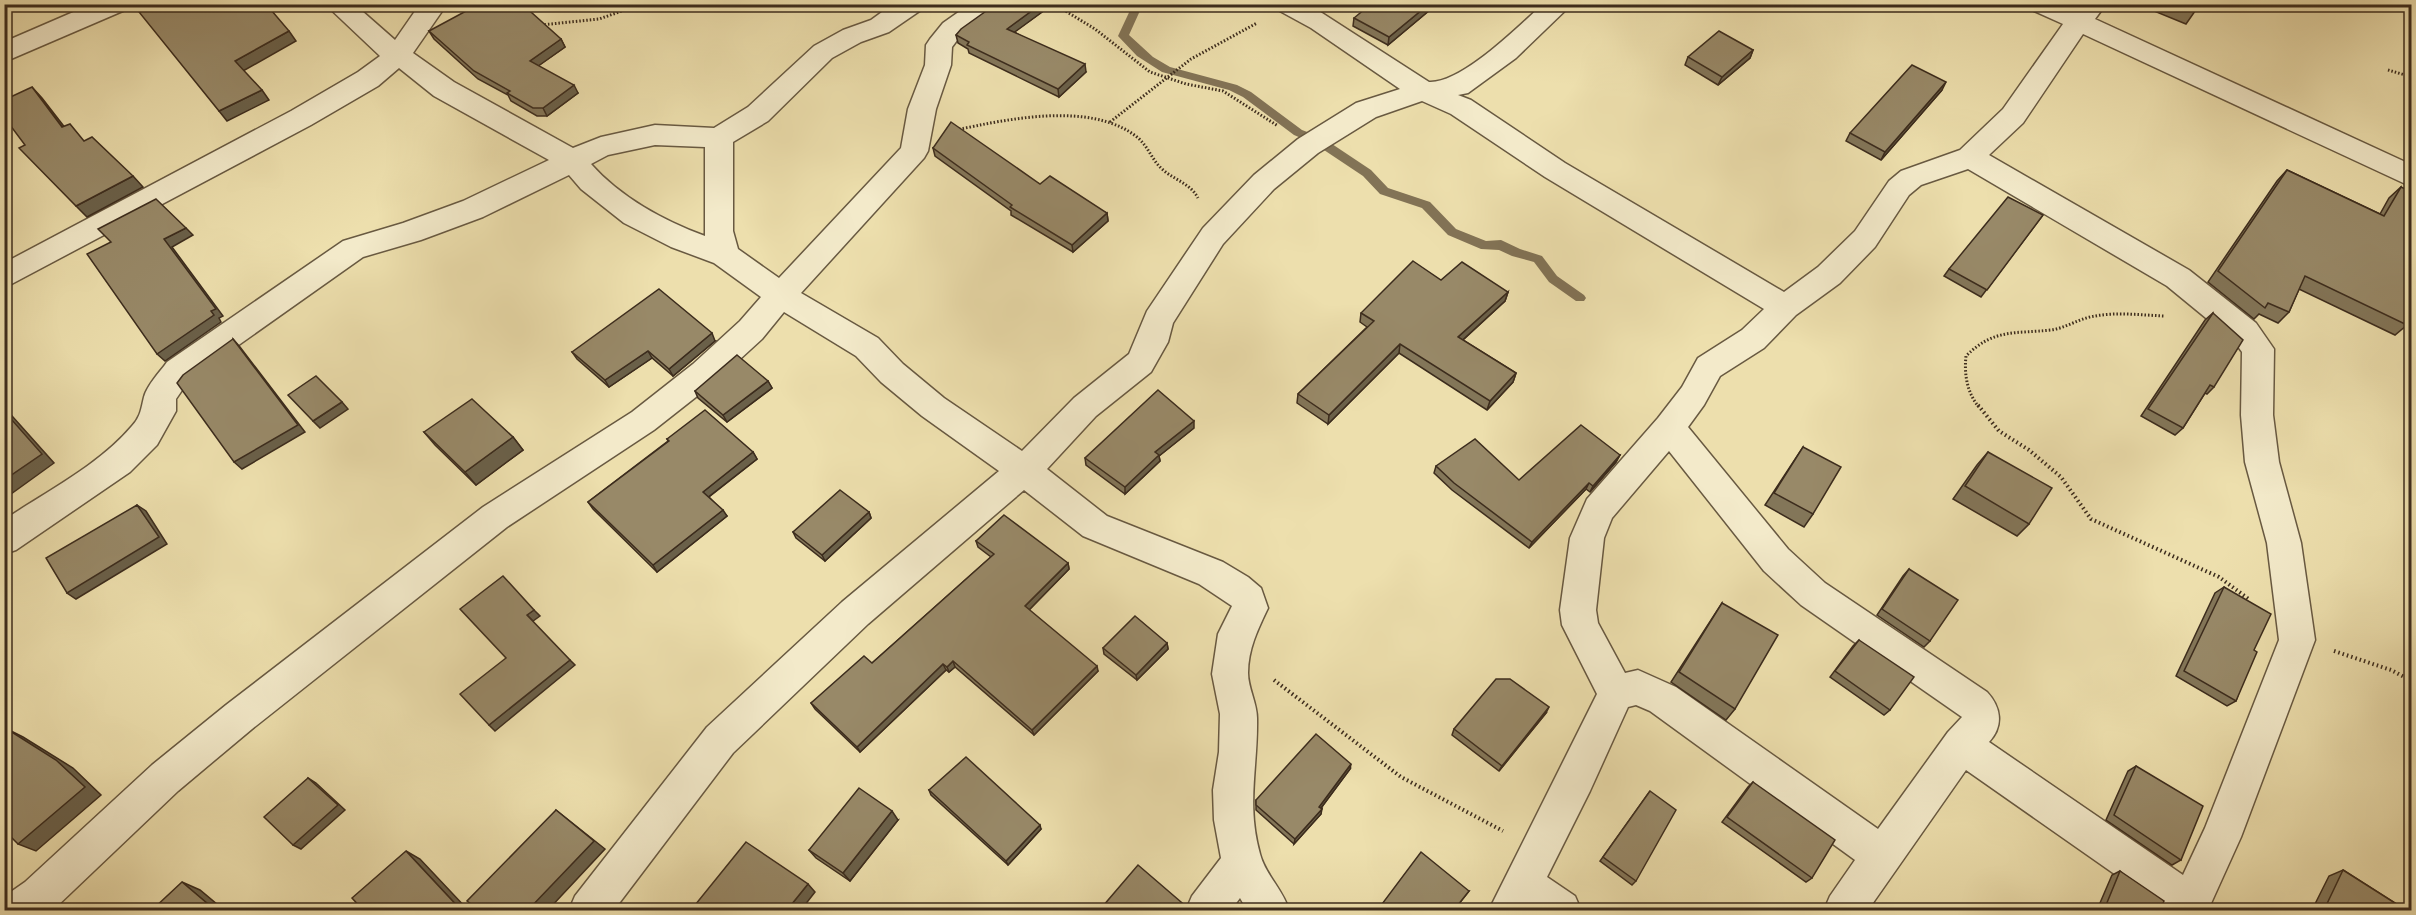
<svg xmlns="http://www.w3.org/2000/svg" width="2416" height="915" font-family="'Libre Bodoni',serif">
<style>
.lines{fill:none;stroke-linecap:round;stroke-linejoin:round}
.stream{fill:#827356;fill-rule:evenodd}
.minor-casing{stroke:#685941;stroke-width:3}
.path-far1{stroke:#3c2c1d;stroke-width:3;stroke-dasharray:1.5 2;stroke-linecap:butt}
.path{stroke:#3c2c1d;stroke-width:4;stroke-dasharray:1.5 3;stroke-linecap:butt}
.minor{fill:#f3eaca;fill-rule:evenodd}
.wall{fill:#837659;stroke:#3c2c1d;stroke-width:1.5}
.shaded-wall{fill:#6a6049;stroke:#3c2c1d;stroke-width:1.5}
.building{fill:#988968;stroke:#3c2c1d;stroke-width:1.5}
</style>
<rect width="100%" height="100%" fill="#eddfad"/>
<filter id="stains"><feTurbulence type="fractalNoise" baseFrequency=".00333" numOctaves="4"/><feColorMatrix values="0 0 0 0 .2 0 0 0 0 .09 0 0 0 0 .02 0 0 0 .5 -.17"/></filter>
<radialGradient id="worn" r=".72"><stop offset=".6" stop-color="#630" stop-opacity="0"/><stop offset="1" stop-color="#630" stop-opacity=".3"/></radialGradient>
<g class="lines">
<path class="stream" d="M1133 4H1143L1129 35 1153 57 1170 67 1237 85 1251 92 1302 130 1323 138 1371 170 1388 188 1430 202 1456 229 1486 241 1501 240 1520 249 1542 256 1557 276 1584 295 1586 298 1584 301H1576L1549 282 1534 262 1512 256 1499 250 1481 249 1448 235 1422 208 1380 194 1363 176 1315 144 1294 135 1243 97 1229 90 1162 72 1137 56 1118 36Z"/>
<defs>
<g id="minor">
<path d="M92 4H129L125 10 4 62V42Z"/>
<path d="M325 4H354L395 40 420 4H447L413 53 454 82 573 148 601 137 655 125 714 128 748 107 814 46 843 30 871 20 893 4H925L921 10 889 32 861 42 832 58 768 121 733 142V231L738 249 779 278 901 148 908 109 925 65 926 45 930 39 943 23 970 4H1001L997 10 961 35 952 47 951 65 936 109 928 151 924 158 801 293 878 338 903 364 944 398 1022 451 1074 398 1129 354 1147 311 1203 228 1254 175 1298 139 1356 103 1400 89 1311 28 1278 10 1274 4H1308L1429 82C1461 84 1519 26 1543 4H1572L1516 58 1468 93 1458 95 1471 100 1565 163 1784 292 1818 267 1855 231 1889 181 1901 171 1960 150 2003 109 2063 24 2032 10 2028 4H2064L2074 9 2078 4H2106L2095 19 2412 165V187L2083 34 2023 123 1989 155 2189 270 2256 323 2274 349 2273 415 2279 462 2301 543 2315 640 2241 837 2208 910H2166L1966 770 1868 910H1824L1830 896 1855 860 1650 711 1636 705 1628 707 1590 791 1547 877 1575 896 1581 910H1489L1597 694 1562 625 1560 610 1570 538 1587 499 1658 418 1682 387 1698 358 1742 330 1764 309 1545 177 1451 114 1422 101 1376 117 1318 153 1274 189 1223 244 1173 323 1168 342 1151 372 1096 416 1047 469 1107 516 1223 562 1248 577 1261 588 1268 608C1258 629 1248 649 1248 673 1248 688 1257 703 1257 718 1258 767 1246 804 1260 854 1265 874 1283 890 1289 910H1247L1240 898 1231 910H1186L1192 896 1221 858 1214 820 1213 790 1219 752 1220 714 1212 674 1218 634 1232 606 1199 584 1083 536 1024 490 868 624 733 753 614 910H569L575 896 707 727 842 602 999 471 922 416 881 382 856 356 784 312 762 339 715 382 654 430 507 527 252 729 178 791 53 910H4L5 896 25 882 152 765 226 705 483 507 632 412 693 364 740 321 761 297 714 263 671 247 624 223 581 189 569 175 483 217 421 240 363 257 189 380 176 399V411L157 445 130 472 16 550 4 554V520C47 491 98 466 132 426 141 416 141 409 144 397 147 385 160 372 167 362L343 241 403 223 463 201 549 160 434 96 399 68 378 86 311 125 4 288V263L291 111 358 72 380 56ZM655 145 705 147V236C664 221 620 197 591 164L608 155ZM1968 169 2167 286 2234 341 2242 352 2241 415 2245 462 2267 543 2279 640 2205 828 2183 875 1989 742C2004 726 2001 707 1987 692L1825 583 1788 549 1688 427 1704 405 1720 376 1764 348 1796 315 1840 283 1875 247 1909 195 1921 185ZM1669 451 1764 571 1801 605 1962 717 1948 732 1878 829 1676 687 1638 670 1625 673 1598 623 1596 610 1604 538 1612 518Z"/>
</g>
</defs>
<use href="#minor" class="minor-casing"/>
<g class="path-far1">
<path d="M1054 4 1095 29 1150 72 1186 84 1223 91 1278 126"/>
<path d="M541 25 599 19 642 4"/>
<path d="M2388 70 2412 77"/>
<path d="M1110 122 1191 59 1257 23"/>
<path d="M956 130C1008 119 1091 101 1137 137 1148 146 1152 160 1162 169 1174 180 1190 183 1198 198"/>
<path d="M1979 407C1967 393 1964 374 1966 356 1994 328 2016 334 2051 330 2066 328 2080 318 2095 316 2117 312 2141 315 2164 316"/>
</g>
<g class="path">
<path d="M1978 405 1999 431 2029 450 2061 477 2091 519 2219 577 2250 600"/>
<path d="M2334 651 2391 670 2412 681"/>
<path d="M1274 680 1401 777 1503 831"/>
</g>
<use href="#minor" class="minor"/>
</g>
<g class="wall">
<path d="M996 4H1053L1014 32 1086 72 1059 97 969 53 968 49 958 43 956 35Z"/>
<path d="M1437 4 1388 45 1353 26 1354 18Z"/>
<path d="M2152 4H2200L2186 24 2149 9Z"/>
<path d="M429 31 561 39 565 47 538 66 578 93 547 116H537L511 101 508 95 478 79 434 39Z"/>
<path d="M1753 50 1750 58 1718 85 1685 65 1688 57Z"/>
<path d="M1942 90 1881 160 1846 141 1850 133Z"/>
<path d="M933 148 1040 184 1107 213 1108 221 1073 252 1011 215V211L935 156Z"/>
<path d="M2287 170 2380 214 2389 198 2401 187 2407 325 2395 335 2299 289 2289 312 2278 323 2259 314 2254 319 2208 282 2277 181Z"/>
<path d="M2043 215 1981 297 1944 276 1949 269Z"/>
<path d="M1441 280 1508 292 1505 301 1463 340 1516 373 1513 382 1487 410 1399 353 1328 424 1297 403 1298 394 1367 327 1360 322 1361 313Z"/>
<path d="M2213 313 2214 387 2207 394 2205 393 2183 428 2175 435 2141 416 2205 320Z"/>
<path d="M715 341 673 376 652 358 609 387 577 359 572 352Z"/>
<path d="M768 381 772 388 727 422 698 398 695 391Z"/>
<path d="M1194 428 1159 456 1160 461 1125 494 1086 465 1085 458Z"/>
<path d="M424 432 513 437 523 450 476 485 435 445Z"/>
<path d="M667 439 753 452 757 459 709 497 727 516 657 572 593 509 588 502 668 441Z"/>
<path d="M1803 447 1813 514 1804 527 1765 505Z"/>
<path d="M1988 452 2029 524 2017 536 1953 499 1977 465Z"/>
<path d="M1620 455 1616 462 1590 492 1586 489 1529 548 1452 490 1434 473 1436 466 1519 480Z"/>
<path d="M869 512 871 518 825 561 796 538 793 532Z"/>
<path d="M976 541 1068 563 1069 569 1029 610 1098 671 1034 735 955 667 949 672 946 670 860 752 815 709 811 703 872 663 991 557 978 547Z"/>
<path d="M1909 569 1930 641 1924 647 1877 615 1903 576Z"/>
<path d="M2224 587 2254 650 2236 701 2227 706 2176 676 2215 593Z"/>
<path d="M1722 603 1735 709 1726 720 1671 682Z"/>
<path d="M1859 640 1890 710 1884 715 1830 677 1853 646Z"/>
<path d="M1167 643 1168 649 1137 680 1104 654 1103 648Z"/>
<path d="M1546 713 1499 771 1452 735 1454 729Z"/>
<path d="M2136 766 2181 860 2172 865 2106 820 2128 771Z"/>
<path d="M1350 769 1321 808V814L1294 844 1256 810V800Z"/>
<path d="M1753 782 1812 878 1806 882 1722 822 1748 787Z"/>
<path d="M929 790 1041 829 1008 865 931 795Z"/>
<path d="M1650 791 1636 881 1632 885 1600 861Z"/>
<path d="M898 820 850 881 816 858 809 850Z"/>
<path d="M2343 870 2406 910H2312L2329 876Z"/>
<path d="M2120 871 2160 910H2097L2112 875Z"/>
<path d="M1469 891 1454 910H1384L1380 908 1382 904Z"/>
</g>
<g class="shaded-wall">
<path d="M1041 4H1053L1008 37 1007 29Z"/>
<path d="M1429 4H1437L1388 45 1389 37Z"/>
<path d="M289 31 296 41 243 71 235 61Z"/>
<path d="M561 39 565 47 534 69 530 61Z"/>
<path d="M1753 50 1750 58 1718 85 1722 77Z"/>
<path d="M1085 64 1086 72 1059 97 1058 89Z"/>
<path d="M1946 82 1942 90 1881 160 1885 152Z"/>
<path d="M574 85 578 93 547 116 543 108Z"/>
<path d="M32 87 42 98 73 138 62 127Z"/>
<path d="M262 90 269 100 227 121 219 111Z"/>
<path d="M133 176 143 187 87 217 76 206Z"/>
<path d="M1107 213 1108 221 1073 252 1072 245Z"/>
<path d="M186 228 193 235 172 247 223 316 219 318 221 322 165 361 157 354 164 239Z"/>
<path d="M1508 292 1505 301 1456 346 1458 337Z"/>
<path d="M712 333 715 341 673 376 669 369Z"/>
<path d="M233 339 240 347 305 432 242 469 234 462Z"/>
<path d="M1400 344 1399 353 1328 424 1329 415Z"/>
<path d="M648 351 652 358 609 387 605 380Z"/>
<path d="M1516 373 1513 382 1487 410 1490 401Z"/>
<path d="M768 381 772 388 727 422 723 415Z"/>
<path d="M342 402 348 409 320 428 313 421Z"/>
<path d="M4 407 54 463 4 499Z"/>
<path d="M1194 421V428L1159 456 1160 461 1125 494V487L1155 452Z"/>
<path d="M513 437 523 450 476 485 465 472Z"/>
<path d="M753 452 757 459 707 498 703 492Z"/>
<path d="M1620 455 1616 462 1590 492 1593 486Z"/>
<path d="M1589 483 1586 489 1529 548 1532 542Z"/>
<path d="M137 505 146 511 167 544 76 599 67 593Z"/>
<path d="M723 510 727 516 657 572 653 565Z"/>
<path d="M869 512 871 518 825 561 822 555Z"/>
<path d="M1068 563 1069 569 1027 612 1025 606Z"/>
<path d="M534 610 540 616 533 621 527 615Z"/>
<path d="M1167 643 1168 649 1137 680 1136 675Z"/>
<path d="M570 660 575 665 495 731 489 725Z"/>
<path d="M953 661 955 667 949 672 947 667Z"/>
<path d="M943 664 946 670 860 752 857 747Z"/>
<path d="M1097 666 1098 671 1034 735 1032 730Z"/>
<path d="M1549 707 1546 713 1499 771 1502 766Z"/>
<path d="M7 729 23 737 73 768 101 795 36 851 18 844Z"/>
<path d="M1351 764 1350 769 1318 812 1319 807Z"/>
<path d="M308 778 316 783 345 810 301 849 293 845Z"/>
<path d="M1322 809 1321 814 1294 844 1295 839Z"/>
<path d="M556 810 605 849 548 910H528Z"/>
<path d="M892 811 898 820 850 881 843 873Z"/>
<path d="M1040 825 1041 829 1008 865 1006 861Z"/>
<path d="M406 851 420 859 468 910H461Z"/>
<path d="M182 882 200 890 224 910H215Z"/>
<path d="M808 884 815 892 801 910H787Z"/>
</g>
<g class="building">
<path d="M141 4H266L289 31 235 61 262 90 219 111 139 12 146 10Z"/>
<path d="M479 4H522L561 39 530 61 574 85 543 108H533L507 93 510 91 474 71 429 31Z"/>
<path d="M996 4H1041L1007 29 1085 64 1058 89 967 45 969 42 956 35 961 29Z"/>
<path d="M1371 4H1429L1389 37 1354 18Z"/>
<path d="M2187 4H2200L2198 9Z"/>
<path d="M1719 31 1753 50 1722 77 1688 57Z"/>
<path d="M1912 65 1946 82 1885 152 1850 133Z"/>
<path d="M32 87 62 127 70 124 84 141 92 137 133 176 76 206 19 148 25 145 4 117V100Z"/>
<path d="M951 122 1040 184 1050 176 1107 213 1072 245 1010 207 1012 205 933 148Z"/>
<path d="M2287 170 2384 216 2401 187 2412 192V317L2407 325 2305 276 2289 312 2268 303 2265 308 2218 271Z"/>
<path d="M2008 197 2043 215 1987 290 1949 269Z"/>
<path d="M156 199 186 228 164 239 216 309 211 311 214 315 157 354 87 254 111 242 98 229Z"/>
<path d="M1413 261 1441 280 1462 262 1508 292 1458 337 1516 373 1490 401 1400 344 1329 415 1298 394 1374 321 1361 313Z"/>
<path d="M659 289 712 333 669 369 648 351 605 380 572 352Z"/>
<path d="M2213 313 2243 340 2214 387 2210 385 2183 428 2148 409Z"/>
<path d="M233 339 298 425 234 462 177 383 183 375Z"/>
<path d="M737 355 768 381 723 415 695 391Z"/>
<path d="M316 376 342 402 313 421 288 395Z"/>
<path d="M1158 390 1194 421 1155 452 1159 455 1125 487 1085 458Z"/>
<path d="M472 399 513 437 465 472 424 432Z"/>
<path d="M705 410 753 452 703 492 723 510 653 565 588 502 669 441 667 439Z"/>
<path d="M4 411 42 454 4 480Z"/>
<path d="M1581 425 1620 455 1593 486 1589 483 1532 542 1454 483 1436 466 1475 439 1519 480Z"/>
<path d="M1803 447 1841 467 1813 514 1774 493Z"/>
<path d="M1988 452 2052 488 2029 524 1965 486Z"/>
<path d="M840 490 869 512 822 555 793 532Z"/>
<path d="M137 505 159 537 67 593 46 558Z"/>
<path d="M1004 515 1068 563 1025 606 1097 666 1032 730 953 661 947 667 943 664 857 747 811 703 864 656 872 663 994 554 976 541Z"/>
<path d="M1909 569 1958 600 1930 641 1882 609Z"/>
<path d="M503 576 534 610 527 615 570 660 489 725 460 694 506 658 460 609Z"/>
<path d="M2224 587 2271 614 2254 650 2257 652 2236 701 2184 671Z"/>
<path d="M1722 603 1778 635 1735 709 1679 672Z"/>
<path d="M1135 616 1167 643 1136 675 1103 648Z"/>
<path d="M1859 640 1914 677 1890 710 1835 671Z"/>
<path d="M1496 679H1510L1549 707 1502 766 1454 729Z"/>
<path d="M7 729 56 760 85 787 18 844 4 830V731Z"/>
<path d="M1316 734 1351 764 1319 807 1322 809 1295 839 1256 805V800Z"/>
<path d="M966 757 1040 825 1006 861 929 790Z"/>
<path d="M2136 766 2203 806 2181 860 2114 815Z"/>
<path d="M308 778 338 805 293 845 264 817Z"/>
<path d="M1753 782 1835 840 1812 878 1727 817Z"/>
<path d="M859 788 892 811 843 873 809 850Z"/>
<path d="M1650 791 1676 810 1636 881 1603 857Z"/>
<path d="M556 810 594 841 528 910H479L467 901Z"/>
<path d="M746 842 808 884 787 910H691Z"/>
<path d="M406 851 461 910H363L352 898Z"/>
<path d="M1421 852 1469 891 1454 910H1390L1382 904Z"/>
<path d="M1138 865 1188 908 1186 910H1108L1103 906Z"/>
<path d="M2343 870 2406 910H2324Z"/>
<path d="M2120 871 2164 901 2160 910H2104Z"/>
<path d="M182 882 215 910H152Z"/>
</g>
<rect width="2416" height="915" fill="none" stroke="#eddfad" stroke-width="24"/>
<rect x="6" y="6" width="2404" height="903" fill="none" stroke="#3c2c1d" stroke-width="3"/>
<rect x="12" y="12" width="2392" height="891" fill="none" stroke="#3c2c1d" stroke-width="1.5"/>
<rect width="100%" height="100%" filter="url(#stains)"/>
<rect width="100%" height="100%" fill="url(#worn)"/>
</svg>
